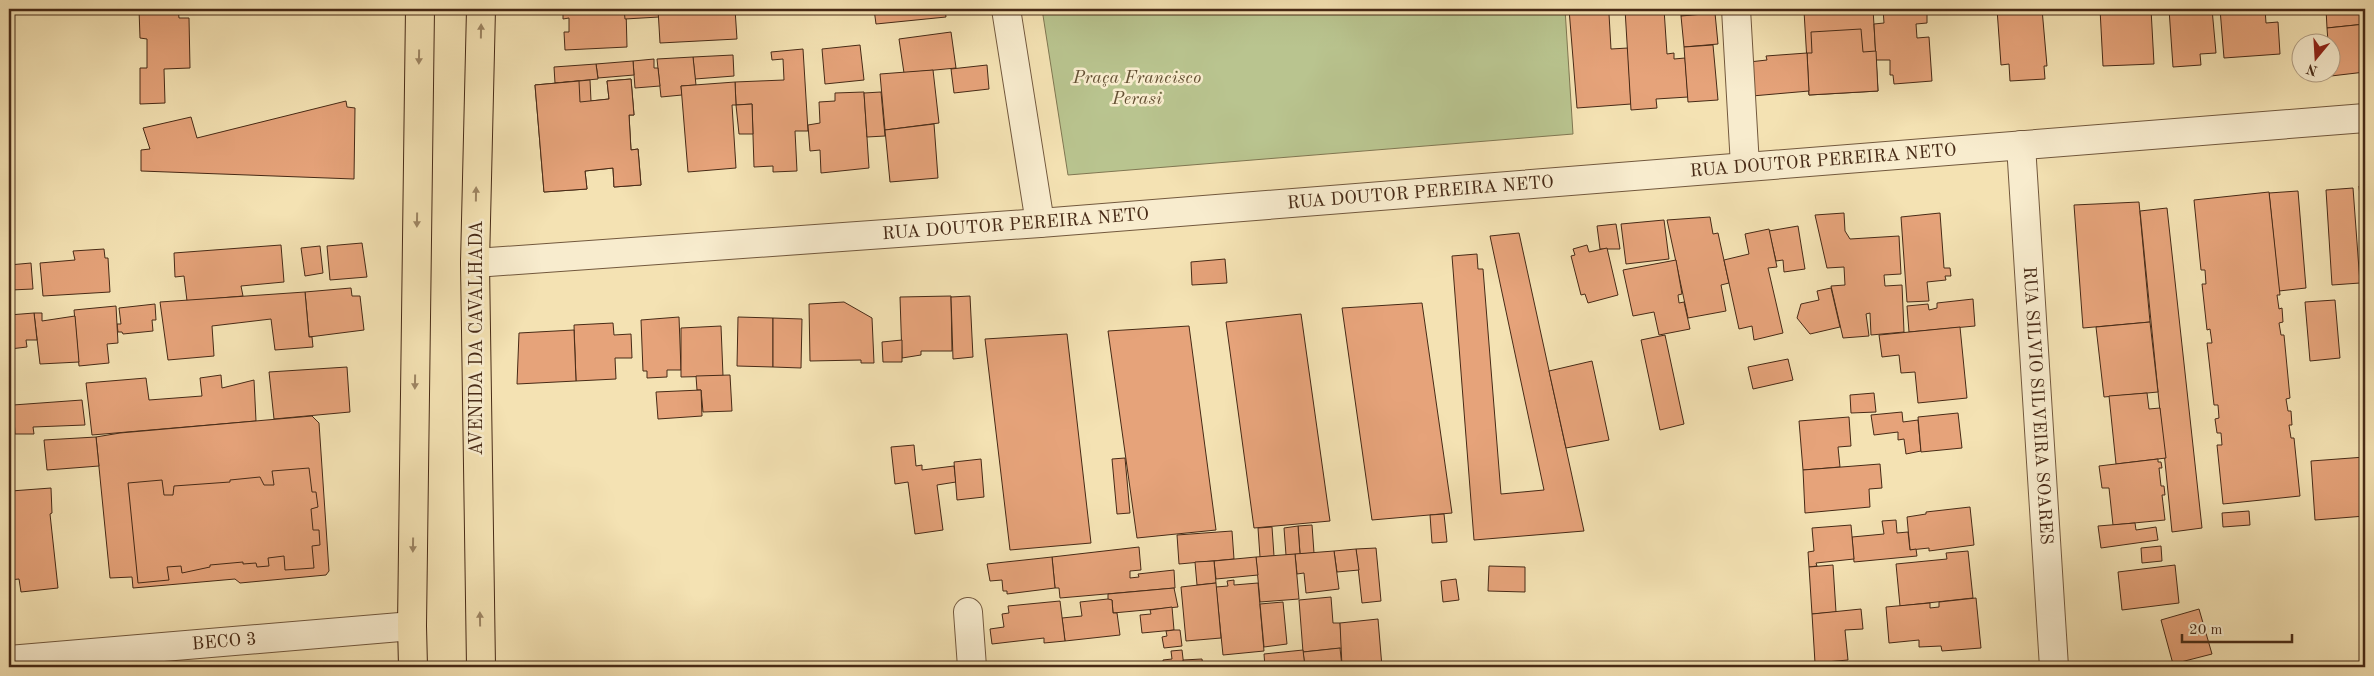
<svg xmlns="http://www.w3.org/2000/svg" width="2374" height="676" font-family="'Old Standard TT',serif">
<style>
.green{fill:#b9c48f;stroke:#807752}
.building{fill:#e6a37a;stroke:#472a16}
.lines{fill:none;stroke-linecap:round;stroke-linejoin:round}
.minor-casing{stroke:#72583d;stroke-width:30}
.tertiary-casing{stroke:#72583d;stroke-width:30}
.primary-casing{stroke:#472a16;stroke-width:30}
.minor{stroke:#f8ecce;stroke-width:28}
.tertiary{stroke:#f8ecce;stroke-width:28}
.primary{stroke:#f4e2b3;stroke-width:28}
.oneway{fill:#9e8664}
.labels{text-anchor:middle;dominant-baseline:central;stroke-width:5;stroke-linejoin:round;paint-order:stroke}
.park-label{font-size:18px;font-style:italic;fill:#645034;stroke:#f8ecce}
.street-label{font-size:18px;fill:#472a16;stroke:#f8ecce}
</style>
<rect width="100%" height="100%" fill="#f4e2b3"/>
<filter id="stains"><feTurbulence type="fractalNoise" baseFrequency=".004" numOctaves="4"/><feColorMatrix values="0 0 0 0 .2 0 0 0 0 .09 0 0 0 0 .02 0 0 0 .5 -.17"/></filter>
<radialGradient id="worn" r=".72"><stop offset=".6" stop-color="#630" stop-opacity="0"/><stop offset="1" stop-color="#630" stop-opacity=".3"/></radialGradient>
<path class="green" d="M1042 9H1565L1573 134 1068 175Z"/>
<g class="building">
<path d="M139 9H178L179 18H189L190 68 164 69 165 103 140 104V68H147V39L140 38Z"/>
<path d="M563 9H626L627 47 565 50 564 32H569V18L563 19Z"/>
<path d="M624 9H658L659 17 625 19Z"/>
<path d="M658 9H735L737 39 660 43Z"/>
<path d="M874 9H945L946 17 876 24Z"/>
<path d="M1569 9H1625V12L1609 14 1611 49 1628 48 1631 104 1577 108Z"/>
<path d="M1625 9H1664L1667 54 1674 53V59L1685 58 1688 97 1656 99 1657 108 1631 110Z"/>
<path d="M1681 9H1713V14L1681 16Z"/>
<path d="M1815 9H1873L1878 91 1809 95 1804 11Z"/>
<path d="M1883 9H1927V23L1916 24 1917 38 1929 37 1932 81 1894 84 1893 75H1890V60H1876L1874 24 1884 23Z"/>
<path d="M1997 9H2042L2047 66H2044L2045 79 2010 81 2009 64 2001 65Z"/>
<path d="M2100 9H2151L2154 64 2103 66Z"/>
<path d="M2169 9H2212L2216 53 2200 54 2201 65 2173 67Z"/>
<path d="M2220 9H2265L2266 23 2278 22 2280 54 2224 58Z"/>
<path d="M2326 9H2365V24L2327 28Z"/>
<path d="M1715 13 1718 44 1684 47 1681 16Z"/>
<path d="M2365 24V72L2331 76 2332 42H2328L2327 28Z"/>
<path d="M1861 29 1863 52 1876 51 1878 91 1809 95 1807 53H1812L1811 32Z"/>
<path d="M951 32 956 68 904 73 899 39Z"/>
<path d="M860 45 864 80 825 84 822 49Z"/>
<path d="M1713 45 1718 100 1688 102 1684 47Z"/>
<path d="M803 49 808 131H795L797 171 773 172V166L754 167 752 104 736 105 735 82 784 80 783 59 772 60 771 52Z"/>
<path d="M1807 53 1809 91 1752 96 1749 62 1767 60 1766 56Z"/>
<path d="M733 55 734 76 695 79 693 57Z"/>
<path d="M693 57 696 85 681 86 682 95 661 97 657 59Z"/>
<path d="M654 59V68H658L660 86 635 88 633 61Z"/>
<path d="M633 61 634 75 598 78 596 64Z"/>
<path d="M596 64 598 79 555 83 554 67Z"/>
<path d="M987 65 989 89 954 93 951 69Z"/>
<path d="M933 70 939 123 885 130 880 74Z"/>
<path d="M631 79 634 115H629L631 150 638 149 641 185 614 187 613 168 585 171 587 189 544 192 535 85 590 80 591 101 609 99 607 81Z"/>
<path d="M631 79 634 115H629L631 150 638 149 641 185 614 187 613 168 585 171 587 189 544 192 535 85 579 81 580 102 609 99 607 81Z"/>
<path d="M735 82 736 105H732L736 168 688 172 681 86Z"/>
<path d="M864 92 869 168 821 173 820 150 810 151 808 125 820 123 819 102 835 101V93Z"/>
<path d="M881 92 885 136 867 137 864 93Z"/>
<path d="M346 101 347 107 355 108 354 179 141 171V150L150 149 143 128 191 117 197 138Z"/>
<path d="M752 104 753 134H739L736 105Z"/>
<path d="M934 124 938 178 890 182 885 130Z"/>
<path d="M2359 186H2365V251Z"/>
<path d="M2353 188 2360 283 2332 285 2326 190Z"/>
<path d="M2298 191 2306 288 2279 291 2269 193Z"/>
<path d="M2269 192 2280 295H2277L2279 309 2282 308 2283 322 2279 323 2281 335H2284L2290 398 2286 399 2288 411H2291L2292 425H2289L2291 438H2294L2300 496 2223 504 2217 445H2222L2221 433H2217L2215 419 2219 418 2218 405H2214L2207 343H2212L2210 329 2207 330 2202 284H2206L2205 270H2201L2194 200Z"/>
<path d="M2139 202 2150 322 2083 328 2074 205Z"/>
<path d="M2167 208 2202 528 2172 532 2140 211Z"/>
<path d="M1844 213 1845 231 1850 239 1899 236 1901 274 1884 275 1885 286 1902 285 1904 332 1871 335 1870 313 1866 314 1869 336 1843 338 1831 286 1845 285 1844 267 1827 268 1815 215Z"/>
<path d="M1940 213 1944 268H1950L1951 276H1945L1946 280 1927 282 1929 301 1907 302 1901 217Z"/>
<path d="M1710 217 1713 234 1718 233 1729 283 1721 285 1726 311 1688 318 1667 220Z"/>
<path d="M1664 220 1669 259 1626 264 1621 224Z"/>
<path d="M1616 224 1620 249H1600L1597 226Z"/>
<path d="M1798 226 1805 269 1784 272 1783 260 1776 261 1769 231Z"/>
<path d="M1769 229 1777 267 1768 268 1783 333 1754 340 1752 326 1739 329 1724 260 1749 254 1745 234Z"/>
<path d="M1519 233 1584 531 1474 540 1452 256 1477 254 1478 269H1483L1501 494 1544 490 1490 236Z"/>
<path d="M362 243 367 277 330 280 327 246Z"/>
<path d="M281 245 284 282 241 286 243 296 187 301 184 276 175 277 174 253Z"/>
<path d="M1587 245 1589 252 1607 248 1618 295 1588 303 1585 294 1581 295 1571 256 1575 255 1573 249Z"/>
<path d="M320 246 323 273 305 276 301 248Z"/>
<path d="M104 249 105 258H108L110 292 43 296 40 263 75 260 73 251Z"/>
<path d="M1225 259 1227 283 1192 285 1191 262Z"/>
<path d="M1676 260 1682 294 1678 295 1679 303 1684 302 1690 329 1659 335 1654 312 1633 316 1623 270Z"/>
<path d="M31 263 33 289 11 290 12 304H9V265Z"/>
<path d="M351 288 352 296H360L364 330 309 337 305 292Z"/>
<path d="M1831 288 1840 327 1810 334 1797 318 1801 304 1819 300 1817 291Z"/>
<path d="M305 292 309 337H312L313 347 275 350 271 319 212 326 214 356 168 360 160 302Z"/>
<path d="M951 296 952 351H921V355L902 358 900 297Z"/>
<path d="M970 296 973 357 953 359 951 297Z"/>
<path d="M1973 299 1975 326 1909 332 1907 306 1928 304 1929 310 1937 308V303Z"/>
<path d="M2335 300 2340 358 2310 361 2305 302Z"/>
<path d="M844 302 872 318 874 363H861V360L810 361 809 304Z"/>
<path d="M1422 303 1452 513 1372 520 1342 308Z"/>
<path d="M155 304 156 320H152L153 331 123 334 122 332H118L117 324H121L119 308Z"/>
<path d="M116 306 118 343 107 344 109 363 79 366 74 310Z"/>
<path d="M34 313H42V321L75 316 79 362 40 364Z"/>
<path d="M34 313 37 340H26L27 347 10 349 11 359 9 360V315Z"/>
<path d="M1301 314 1330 521 1254 528 1226 322Z"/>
<path d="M679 317 681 370H667V377L647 378V371H643L641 320Z"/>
<path d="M738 317 773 318V367L737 366Z"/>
<path d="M773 318 802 319 801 368 773 367Z"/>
<path d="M2150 322 2158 392 2104 397 2096 327Z"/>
<path d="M613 323 614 335 631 334 632 358H615L616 379 576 381 574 325Z"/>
<path d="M721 326 723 376 681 377V328Z"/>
<path d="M1189 326 1216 530 1137 538 1108 331Z"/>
<path d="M1960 327 1967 398 1918 403 1915 372 1901 373 1899 355 1882 357 1879 335Z"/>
<path d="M574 330 576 381 517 384 519 333Z"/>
<path d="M1067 334 1091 543 1010 550 985 339Z"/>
<path d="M1665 335 1684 424 1660 430 1641 340Z"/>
<path d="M902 340V362H883L882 342Z"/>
<path d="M1788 359 1793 380 1753 389 1748 367Z"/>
<path d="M1592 361 1609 440 1566 448 1549 371Z"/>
<path d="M347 367 350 412 274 419 269 372Z"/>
<path d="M221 375 222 388 254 380 256 421 92 435 86 383 146 378 149 400 202 396 200 378Z"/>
<path d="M730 375 732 411 703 412 701 390H697L696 376Z"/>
<path d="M701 390 702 416 658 419 656 392Z"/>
<path d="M1874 393 1876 412 1851 413 1850 395Z"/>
<path d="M2147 393 2149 409 2160 408 2166 458 2116 464 2109 396Z"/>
<path d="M82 400 85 425 33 427 34 434H15L13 405Z"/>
<path d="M1902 412 1903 422 1918 420 1921 451 1906 454 1904 439 1898 440V432L1874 435 1871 415Z"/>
<path d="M1958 413 1962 448 1921 452 1918 417Z"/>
<path d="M312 416 319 423 329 571 326 575 240 583 235 579 133 588 132 577 110 578 96 437 120 433Z"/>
<path d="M1849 417 1851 446 1838 447 1840 467 1803 470 1799 421Z"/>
<path d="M96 437 99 466 47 470 44 440Z"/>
<path d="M914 445 916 466 922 465V470L954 466 956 482 937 485 943 530 915 534 908 482 895 484 891 447Z"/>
<path d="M2365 457V516L2315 520 2311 461Z"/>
<path d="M1125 458 1130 513 1117 514 1112 459Z"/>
<path d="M981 459 984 497 957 500 954 462Z"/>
<path d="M2158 459V462H2161L2162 468H2159L2161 486H2164L2165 495H2162L2165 520 2113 525 2109 488H2102L2099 466Z"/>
<path d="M1880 464 1882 488 1869 489 1870 507 1805 513 1803 470Z"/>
<path d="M309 468 312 492H316L318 507 311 509 313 530H319L320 545 312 546 314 568 285 570 284 556 268 558 269 566 257 567 256 563 243 564V562L210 565V567L182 573 181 566 167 567 169 580 138 583 128 483 162 480 164 495H173L174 486 230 482V480L260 477 264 485H274L272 471Z"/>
<path d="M51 488 52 513 50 514 58 588 21 592 19 579 9 580V506H12L11 491Z"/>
<path d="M1970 507 1974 545 1929 551V548L1910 550 1907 517 1926 514V512Z"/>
<path d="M2249 511 2250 525 2223 527 2222 513Z"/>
<path d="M1444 514 1447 542 1432 543 1430 515Z"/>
<path d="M1896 520 1897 533 1908 532 1910 550 1916 549 1917 556 1854 562 1852 537 1884 534 1882 521Z"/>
<path d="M2135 523 2136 530 2156 527 2158 540 2101 548 2098 526Z"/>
<path d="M1312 525 1314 553 1300 554 1298 526Z"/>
<path d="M1851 525 1854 559 1816 563 1817 566 1809 567 1808 552 1814 551 1812 528Z"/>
<path d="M1298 526 1300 554 1286 555 1284 528Z"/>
<path d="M1272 527 1274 556 1260 557 1258 528Z"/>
<path d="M1232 531 1234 559 1179 564 1177 535Z"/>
<path d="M2161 546 2162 561 2142 563 2141 548Z"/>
<path d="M1139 547 1141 570 1130 571V578L1139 577 1138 574 1174 570 1175 588 1060 598 1059 588H1055L1052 557Z"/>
<path d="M1376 548 1381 601 1362 603 1356 549Z"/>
<path d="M1356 549 1359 570 1337 572 1334 551Z"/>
<path d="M1334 551 1339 589 1306 593 1304 573 1297 574 1295 554Z"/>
<path d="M1968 551 1973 598 1900 606 1896 564 1947 559 1946 553Z"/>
<path d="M1295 554 1299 599 1260 602 1256 557Z"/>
<path d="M1052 557 1055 588 1007 594V591H1003L1002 580 990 581 987 564Z"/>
<path d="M1256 557 1258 575 1216 579 1214 561Z"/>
<path d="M1214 561 1216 583 1197 585 1195 562Z"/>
<path d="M1833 565 1836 612 1812 614 1809 567Z"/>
<path d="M2175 565 2179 603 2122 610 2118 572Z"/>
<path d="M1489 566 1525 567V592L1488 591Z"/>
<path d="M1456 579 1459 600 1443 602 1441 581Z"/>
<path d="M1234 580V585L1258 583 1264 651 1223 655 1216 587 1228 586 1227 581Z"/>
<path d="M1216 583 1221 638 1186 641 1181 587Z"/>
<path d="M1174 588 1178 607 1113 613 1112 600 1108 601V594Z"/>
<path d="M1331 597 1333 623H1340L1342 648 1303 652 1299 600Z"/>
<path d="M1976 598 1981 648 1942 651 1941 646 1919 647V640L1889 643 1886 607 1930 603V608L1939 607V602Z"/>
<path d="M1108 599 1112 600 1113 613H1117L1120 635 1065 641 1062 618 1082 616 1080 602Z"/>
<path d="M1060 601 1065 641 1044 643V638L992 644 990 629 1004 627 1002 614 1009 613 1008 606Z"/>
<path d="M1283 602 1287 644 1264 647 1260 604Z"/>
<path d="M1172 607 1174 630 1142 633 1140 615 1151 614 1150 610Z"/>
<path d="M1861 609 1863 629 1845 630 1848 660 1815 663 1812 614Z"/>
<path d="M2199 609 2212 654 2173 664 2161 620Z"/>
<path d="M1378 619 1382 667H1342L1340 623Z"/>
<path d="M1174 630H1180L1182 646 1164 648 1162 637 1167 636 1166 631Z"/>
<path d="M1340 648 1342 667H1305L1303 652Z"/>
<path d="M1182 650 1184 667H1133L1163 664V660L1172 659 1171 651Z"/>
<path d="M1303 650 1305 667H1265L1264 654Z"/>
<path d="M1202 659 1203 667H1184L1183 660Z"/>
<path d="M1403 662 1404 667H1388L1387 663Z"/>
</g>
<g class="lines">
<defs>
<g id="minor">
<path d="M1006 9 1040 223"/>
<path d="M1736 9 1745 166"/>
<path id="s1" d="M2021 145 2054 667"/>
<path d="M968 612 972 667"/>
<path id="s2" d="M9 660 412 626"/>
</g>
<g id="tertiary">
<path id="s3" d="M475 263 1040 223 2365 118"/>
</g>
<g id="primary">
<path d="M413 667 412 626 420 9"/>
<path d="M481 667 475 263 481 9"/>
</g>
</defs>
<use href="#minor" class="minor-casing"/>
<use href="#tertiary" class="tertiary-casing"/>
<use href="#primary" class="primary-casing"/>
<use href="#minor" class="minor"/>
<use href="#tertiary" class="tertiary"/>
<use href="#primary" class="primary"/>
</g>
<defs><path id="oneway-solid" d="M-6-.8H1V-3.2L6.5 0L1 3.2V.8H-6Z" transform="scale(1.25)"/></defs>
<g class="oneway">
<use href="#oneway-solid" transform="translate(481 31) rotate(-89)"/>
<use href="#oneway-solid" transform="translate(419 57) rotate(91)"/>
<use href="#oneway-solid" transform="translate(476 194) rotate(-89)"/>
<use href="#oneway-solid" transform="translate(417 220) rotate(91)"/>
<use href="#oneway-solid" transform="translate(415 382) rotate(91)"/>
<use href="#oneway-solid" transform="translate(413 545) rotate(91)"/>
<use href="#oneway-solid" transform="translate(480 619) rotate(-91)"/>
</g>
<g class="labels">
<g class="park-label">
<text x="1137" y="78">Praça Francisco<tspan x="1137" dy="21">Perasi</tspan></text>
</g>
<g class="street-label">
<text stroke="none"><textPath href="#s3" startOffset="1352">RUA DOUTOR PEREIRA NETO</textPath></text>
<text stroke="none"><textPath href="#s3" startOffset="948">RUA DOUTOR PEREIRA NETO</textPath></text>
<text stroke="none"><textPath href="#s3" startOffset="542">RUA DOUTOR PEREIRA NETO</textPath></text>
<text transform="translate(477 338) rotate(-90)">AVENIDA DA CAVALHADA</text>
<text stroke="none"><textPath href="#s1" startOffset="261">RUA SILVIO SILVEIRA SOARES</textPath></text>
<text stroke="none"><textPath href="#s2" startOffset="216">BECO 3</textPath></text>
</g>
</g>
<rect width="2374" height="676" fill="none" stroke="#f4e2b3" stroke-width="30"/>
<rect x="10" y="10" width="2354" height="656" fill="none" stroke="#472a16" stroke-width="2.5"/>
<rect x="15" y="15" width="2344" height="646" fill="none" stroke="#472a16"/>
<g transform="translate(2316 58) rotate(198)"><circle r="24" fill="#f8ecce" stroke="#b19e84"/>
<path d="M0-4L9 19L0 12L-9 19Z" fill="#8f2418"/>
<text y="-8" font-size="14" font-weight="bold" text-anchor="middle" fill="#472a16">N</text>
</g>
<path d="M2182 634v8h110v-8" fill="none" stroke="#472a16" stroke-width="2.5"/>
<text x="2189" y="634" font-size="15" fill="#472a16" stroke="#f8ecce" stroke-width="4" paint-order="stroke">20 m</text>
<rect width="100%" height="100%" filter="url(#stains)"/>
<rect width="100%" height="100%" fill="url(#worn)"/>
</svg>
